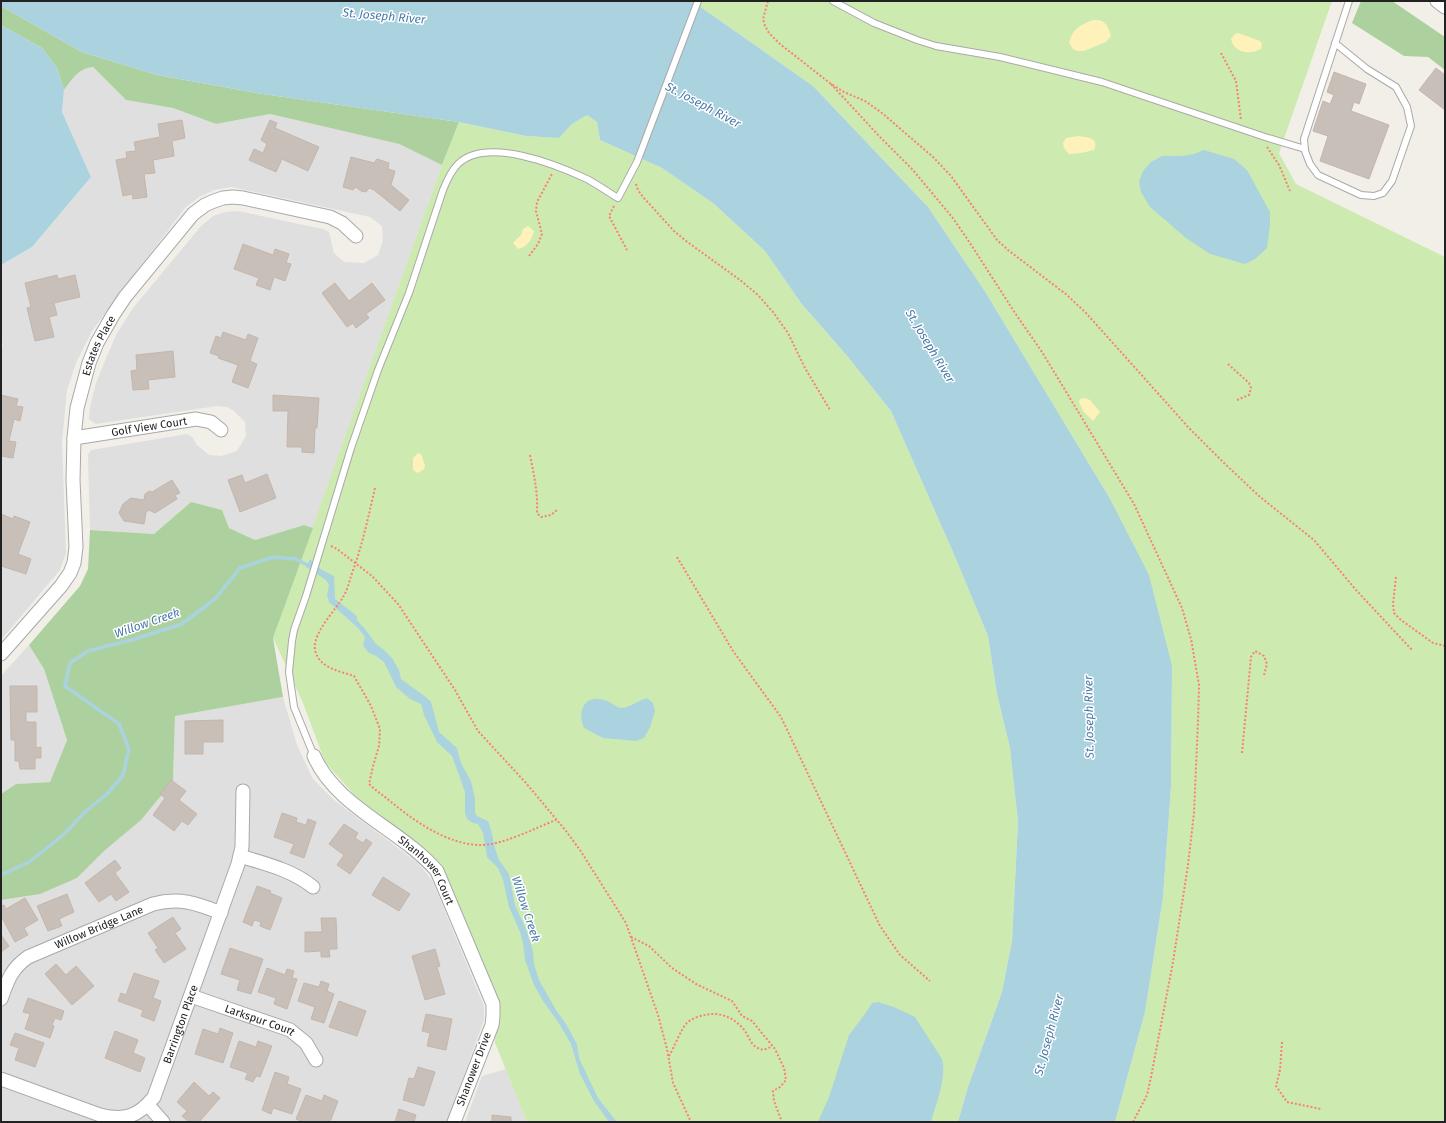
<svg xmlns="http://www.w3.org/2000/svg" width="1446" height="1123" font-family="'Fira Sans',sans-serif">
<style>
.residential{fill:#e0dfdf}
.grass{fill:#cdebb0}
.forest{fill:#add19e}
.sand{fill:#fff1ba}
.water{fill:#aad3df}
.lines{fill:none;stroke-linecap:round;stroke-linejoin:round}
.stream{stroke:#aad3df;stroke-width:3.5}
.building{fill:#c7bfb8;stroke:#c4b6ab}
.lane-casing{stroke:#a9a9a9;stroke-width:8}
.street-casing{stroke:#a9a9a9;stroke-width:15}
.path{stroke:#fa8072;stroke-width:2;stroke-dasharray:2 2;stroke-linecap:butt}
.lane{stroke:#fff;stroke-width:6}
.street{stroke:#fff;stroke-width:13}
.labels{text-anchor:middle;dominant-baseline:central;stroke-width:3;stroke-linejoin:round;paint-order:stroke}
.street-label{font-size:11px;fill:#222;stroke:#fff}
.water-label{font-size:12px;font-style:italic;fill:#4a7aab;stroke:#fff}
</style>
<rect width="100%" height="100%" fill="#f2efe9"/>
<g class="residential">
<path d="M85 67H93L126 100 173 108 216 124 270 114 399 144 442 165 313 528 304 525 255 540 229 528 191 502 154 534 90 530 88 455 91 450 187 434 193 438 197 445 209 455 221 456 237 451 246 436 245 422 234 411 227 407 217 406 96 424 89 419 90 407 96 383 106 358 117 333 133 308 201 226 213 216 225 212 238 211 323 229 329 232 334 253 344 262 364 263 378 255 383 240 382 226 370 217 232 187 214 190 199 197 185 208 92 331 76 363 67 390 62 442 66 553 60 570 1 640V348L3 347 1 334V265L32 247 91 177 62 112 64 90 73 77Z"/>
<path d="M29 645 44 669 67 740 50 782 16 784 1 794V676Z"/>
<path d="M283 697 297 745 313 779 334 800 418 863 432 880 484 1006V1020L447 1122H1V900L77 878 173 781 175 716Z"/>
<path d="M506 1069 527 1122H465L482 1076Z"/>
</g>
<g class="grass">
<path d="M692 1H1332L1279 153 1296 184 1445 257V1122H1115L1145 1012 1163 897 1171 787 1172 666 1109 497 984 290 928 207 813 86Z"/>
<path d="M587 115 597 122 600 140 662 168 713 203 765 251 801 303 848 357 891 411 956 559 988 636 997 694 1010 748 1018 822 1012 941 1002 992 968 1087 958 1122H527L495 1043 493 1004 441 879 381 825 325 762 303 703 273 638 442 165 459 122 526 136 559 138 572 124Z"/>
</g>
<g class="forest">
<path d="M1361 1H1392L1445 37V70L1428 57 1404 56 1352 23Z"/>
<path d="M1 6 82 52 157 75 263 94 459 122 442 165 399 144 270 114 216 124 173 108 126 100 93 67C79 68 72 79 64 90L57 68 42 48 1 25Z"/>
<path d="M191 502 222 510 229 528 255 540 304 525 313 528 273 638 283 697 175 716 173 781 141 820 104 851 77 878 40 894 1 900V794L16 784 50 782 67 740 44 669 29 645 80 586 88 569 90 530 154 534Z"/>
</g>
<g class="sand">
<path d="M1093 20C1105 19 1108 25 1111 36L1106 42 1084 51H1077L1073 49 1069 43C1072 29 1080 25 1093 20Z"/>
<path d="M1238 33 1260 41 1262 44 1261 49C1250 55 1234 53 1231 39L1235 34Z"/>
<path d="M1078 136C1087 137 1100 138 1094 150L1081 153 1069 154 1064 148 1063 143 1066 138Z"/>
<path d="M528 226 534 231C532 240 527 247 518 249L513 243 521 235 523 229Z"/>
<path d="M1084 398 1090 400 1100 412 1093 421 1083 411 1079 402 1080 399Z"/>
<path d="M418 453 421 454 425 465 424 469 418 473 413 470V458Z"/>
</g>
<g class="water">
<path d="M1 1H692L813 86 928 207 984 290 1109 497 1149 575 1172 666 1171 787 1163 897 1145 1012 1115 1122H958L968 1087 1002 992 1012 941 1018 822 1010 748 997 694 988 636 956 559 891 411 848 357 801 303 765 251 713 203 662 168 600 140 597 122 587 115 572 124 559 138 526 136 459 122 263 94 157 75 82 52 1 6Z"/>
<path d="M1 25 42 48 57 68 64 90 62 112 91 177 32 247 1 265Z"/>
<path d="M1204 150 1234 159 1247 170 1270 212V225L1267 248 1255 259 1245 264 1210 254 1186 238 1150 207 1141 192 1139 181 1143 171 1151 162 1162 156H1182L1194 154Z"/>
<path d="M310 559 322 570 334 576 335 599 352 612 357 617V620L365 629 376 644 384 650 392 658 399 670 401 679 427 698 431 702 439 732 457 748 461 763 471 781 475 799V813L477 816 488 821 491 830 495 848 499 860 509 874 515 905 526 929 533 951 534 964 539 980 556 1010 566 1024 577 1044 579 1058 598 1098 617 1122H609L594 1101 580 1074 571 1044 558 1022 543 1001 534 985 525 960 523 943 520 932 509 907 503 880 498 868 487 857 483 833 478 824 473 823 467 819 465 813V792L452 756 437 742 424 715 421 704 410 699 396 687 384 662 376 656 369 653 363 646 365 637 358 628 329 602 327 595 329 585 326 580 306 567Z"/>
<path d="M647 698 653 703 655 711 650 727 644 738 636 741 603 738 584 728C577 712 584 694 604 700 610 701 615 707 621 708 626 709 640 700 647 698Z"/>
<path d="M878 1002 894 1007 915 1017 942 1059C947 1077 936 1104 931 1122H818L829 1097 849 1035 865 1014 872 1003Z"/>
</g>
<g class="lines">
<path class="stream" d="M1 875 29 862 63 835 86 811 107 794 123 775 129 749 119 724 65 686 70 663 88 651 135 639 182 624 215 599 240 568 273 557 296 559 311 567"/>
</g>
<g class="building">
<path d="M1436 68 1445 75V110L1419 90Z"/>
<path d="M1334 72 1366 84 1359 104 1354 102 1351 111 1389 125 1369 179 1320 161 1328 136 1313 131 1323 101 1330 104 1334 95 1327 92Z"/>
<path d="M182 120 185 138 172 141 174 156 153 160 155 173 144 174 147 197 133 199 132 194 123 196 116 160 127 158 126 152 136 151 134 142 160 137 158 124Z"/>
<path d="M270 120 277 123 275 128 319 147 308 171 282 159 276 172 249 160 254 149 263 153 267 144 261 140Z"/>
<path d="M351 157 374 163 377 159 389 163 388 169 395 171 391 185 409 200 400 211 374 190 369 188 366 192 361 191 356 187 353 190 343 187Z"/>
<path d="M243 244 273 255 275 249 289 254 286 263 291 264 285 281 274 277 270 290 256 285 259 278 234 269Z"/>
<path d="M57 275 58 279 75 275 80 297 54 303 57 315 49 317 54 337 35 341 27 308 31 307 25 283Z"/>
<path d="M335 283 349 301 372 283 385 300 366 314 369 318 356 328 353 323 347 327 322 293Z"/>
<path d="M223 332 246 340 248 334 258 338 250 361 257 364 248 388 232 382 238 365 218 358 219 356 210 353 216 336 221 338Z"/>
<path d="M173 351 175 377 148 380 149 389 133 390 131 371 137 370 136 355Z"/>
<path d="M1 395 18 399 16 406 23 407 20 421 14 419 9 441 16 442 13 458 1 456Z"/>
<path d="M273 395 319 398 317 428H315L314 453 302 452V447H287L288 411H273Z"/>
<path d="M267 474 276 498 240 512 228 480 242 475 245 483Z"/>
<path d="M172 480 180 493 175 495 177 499 155 513 149 510 146 512 144 524 124 521 119 513 123 504 131 498 144 500 145 494 149 491 152 492Z"/>
<path d="M1 514 13 519 14 516 30 522 18 554 31 559 26 574 1 566Z"/>
<path d="M10 686H37V712H26V722H36V748L41 747V758H35V769H20L19 761H15V740H11Z"/>
<path d="M223 720V742H203V754H185V721Z"/>
<path d="M171 780 186 791 179 800 197 814 188 825 182 821 174 831 153 815 165 798 160 794Z"/>
<path d="M282 813 297 818 296 822 306 825 308 819 316 822 304 858 290 853 294 844 274 837Z"/>
<path d="M344 824 358 833 355 838 363 843 366 839 372 843 350 874 337 865 344 855 329 844Z"/>
<path d="M115 860 121 868 115 873 129 892 116 901 111 894 99 902 85 883Z"/>
<path d="M383 877 410 894 399 911 372 895Z"/>
<path d="M257 886 271 891 270 893 282 898 270 930 260 926 261 922 254 920 252 926 243 922Z"/>
<path d="M67 894 74 912 59 919 62 926 48 931 37 906Z"/>
<path d="M25 898 38 920 24 928 28 935 15 942 1 916V906L4 905 6 909Z"/>
<path d="M173 917 181 929 175 933 186 949 164 963 155 950 158 948 148 933Z"/>
<path d="M321 918H336L337 949H329L330 957H321V951L305 952V932H322Z"/>
<path d="M1 935 9 946 1 952Z"/>
<path d="M230 948 263 959 251 994 237 990 240 980 221 974Z"/>
<path d="M435 949 440 966 437 967 445 994 425 1000 412 956Z"/>
<path d="M56 964 66 975 76 966 94 986 72 1005 45 974Z"/>
<path d="M267 968 285 975 287 969 294 971 292 978 297 979 287 1009 274 1004 276 998 258 992Z"/>
<path d="M134 973 159 981 153 998 161 1001 154 1021 141 1016 143 1010 118 1001 121 993 126 995Z"/>
<path d="M321 981 329 984 327 991 334 994 324 1023 311 1019 315 1007 298 1001 304 983 319 987Z"/>
<path d="M28 998 64 1011 61 1020 55 1018 52 1025 54 1026 50 1038 25 1029 30 1014 23 1012Z"/>
<path d="M339 1001 366 1011 357 1036 329 1027Z"/>
<path d="M426 1014 452 1019 446 1050 427 1046 430 1033 422 1031Z"/>
<path d="M220 1028 233 1033 223 1063 195 1054 203 1029 218 1034Z"/>
<path d="M115 1031 138 1040 133 1053 145 1058 140 1072 105 1058Z"/>
<path d="M15 1033 44 1043 35 1067 15 1060 19 1048 10 1045Z"/>
<path d="M239 1041 256 1047 258 1041 272 1046 260 1077 256 1076 253 1082 245 1079 248 1073 230 1067Z"/>
<path d="M418 1067 435 1072 424 1106 403 1100 409 1078 414 1079Z"/>
<path d="M275 1072 289 1077 287 1084 301 1089 292 1114 273 1108 271 1114 262 1110Z"/>
<path d="M194 1082 209 1096 213 1092 220 1098 199 1122H189L182 1116 187 1111 177 1102Z"/>
<path d="M306 1095 322 1101 324 1095 338 1101 330 1122H303L296 1119Z"/>
<path d="M399 1109 416 1115 414 1122H395Z"/>
<path d="M492 1115 511 1117V1122H492Z"/>
</g>
<g class="lines">
<defs>
<g id="lane">
<path d="M833 1 874 23 917 40 936 46 1000 57 1102 82 1265 137 1305 149"/>
<path d="M1335 43 1367 69 1396 87 1407 107 1411 126 1392 181 1383 193 1374 196 1361 195 1318 175 1310 164 1305 151 1304 139 1349 1"/>
<path d="M314 756 294 707 289 672 292 641 294 630 306 596 351 448 378 370 409 293 443 190C447 180 451 171 458 164 486 136 557 165 587 179 598 185 608 192 618 198L637 162 698 1"/>
</g>
<g id="street">
<path d="M1437 1 1445 7"/>
<path id="s1" d="M74 438 196 419 211 422 221 430"/>
<path id="s2" d="M1 654 61 586 70 573 74 563 76 547 73 480 74 438 77 408 89 363 97 343 113 315 125 297 193 214 205 205 214 201 223 198 233 197 243 198 330 217 342 223 356 236"/>
<path id="s3" d="M314 756C336 807 402 830 437 871L493 1004V1016L492 1025 454 1122"/>
<path d="M240 856C266 864 292 870 313 887"/>
<path id="s4" d="M191 996 290 1030 306 1043 316 1060"/>
<path id="s5" d="M1 999C8 980 11 969 28 957L153 904C179 897 196 903 221 913"/>
<path id="s6" d="M1 1079 100 1115C124 1121 138 1117 154 1097L238 864 242 847 243 791"/>
<path d="M148 1105 163 1122"/>
</g>
</defs>
<use href="#lane" class="lane-casing"/>
<use href="#street" class="street-casing"/>
<g class="path">
<path d="M768 1 763 19 765 26 769 33 780 44 831 84 844 92 865 101 882 113 933 157 951 176 997 240 1008 250 1067 295 1086 313 1189 428 1222 461 1259 496 1314 540 1356 590 1412 650"/>
<path d="M1221 53 1236 81 1241 120"/>
<path d="M831 84 879 136 912 169 952 217 968 240 1015 313 1042 352 1134 504 1182 608 1191 639 1199 685 1198 721 1194 813 1188 865 1173 962 1151 1077 1147 1095 1133 1122"/>
<path d="M1267 147 1279 165 1290 191"/>
<path d="M636 184 638 190 643 197 674 231 686 241 740 280 758 295 773 312 788 333 805 368 830 410"/>
<path d="M614 206 609 216 627 250"/>
<path d="M529 256 538 244 542 234 536 211 537 202 552 174"/>
<path d="M1228 364 1249 383 1251 388 1249 395 1237 400"/>
<path d="M530 455C534 475 538 493 537 513L541 517 551 515 557 510"/>
<path d="M375 488C368 518 362 547 351 576 349 583 347 591 343 597 336 610 312 633 315 650 319 668 339 671 354 676L371 706 380 729 379 746 373 766 369 784C376 791 383 795 390 801 414 821 447 844 479 845 501 846 535 828 556 820"/>
<path d="M331 546 337 549 372 576 398 604 455 690 478 731 526 783 566 831 580 850 626 923 658 1015 667 1049 673 1083 691 1122"/>
<path d="M677 557 733 651 781 717 880 926 900 955 930 981"/>
<path d="M1396 577 1393 604 1394 613 1401 620 1433 643 1445 646"/>
<path d="M1242 753 1251 657 1255 651 1264 656 1267 664 1264 675"/>
<path d="M631 937 649 946 672 968 696 984 732 1001 742 1016 752 1021 775 1049 784 1068 786 1080 780 1087 773 1091 774 1101 782 1122"/>
<path d="M1282 1042 1280 1070 1276 1086 1287 1102 1321 1109"/>
<path d="M669 1056C674 1048 680 1031 686 1024 690 1019 699 1016 705 1015 721 1011 736 1019 745 1031 749 1037 751 1045 758 1048 763 1051 767 1049 772 1046"/>
</g>
<use href="#lane" class="lane"/>
<use href="#street" class="street"/>
</g>
<g class="labels">
<g class="street-label">
<text stroke="none"><textPath href="#s2" startOffset="339">Estates Place</textPath></text>
<text stroke="none"><textPath href="#s1" startOffset="76">Golf View Court</textPath></text>
<text stroke="none"><textPath href="#s3" startOffset="163">Shanhower Court</textPath></text>
<text stroke="none"><textPath href="#s5" startOffset="128">Willow Bridge Lane</textPath></text>
<text stroke="none"><textPath href="#s4" startOffset="73">Larkspur Court</textPath></text>
<text stroke="none"><textPath href="#s6" startOffset="244">Barrington Place</textPath></text>
<text transform="translate(474 1069) rotate(-69)">Shanower Drive</text>
</g>
<g class="water-label">
<text transform="translate(384 16) rotate(5)">St. Joseph River</text>
<text transform="translate(703 105) rotate(28)">St. Joseph River</text>
<text transform="translate(930 346) rotate(59)">St. Joseph River</text>
<text transform="translate(147 623) rotate(-19)">Willow Creek</text>
<text transform="translate(1089 717) rotate(-91)">St. Joseph River</text>
<text transform="translate(526 909) rotate(72)">Willow Creek</text>
<text transform="translate(1049 1035) rotate(-75)">St. Joseph River</text>
</g>
</g>
<rect width="1446" height="1123" fill="none" stroke="#222222" stroke-width="4"/>
</svg>
